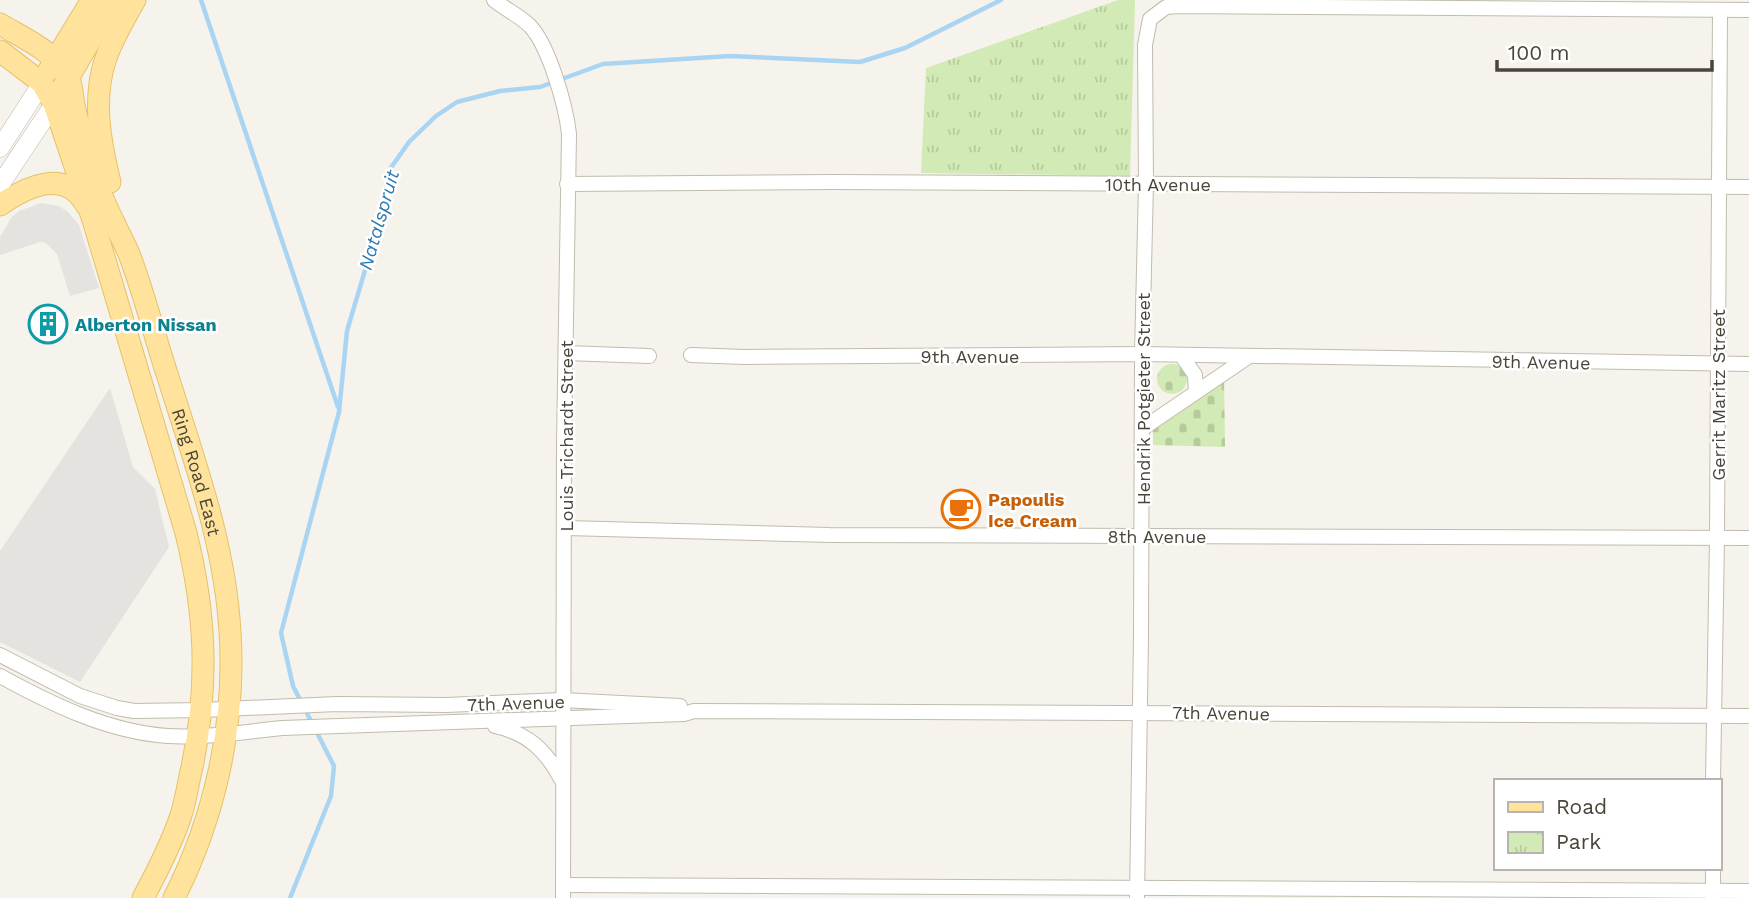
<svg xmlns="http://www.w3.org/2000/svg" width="1749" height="898" font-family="'Work Sans',sans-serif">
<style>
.cemetery{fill:url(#cemetery-stones)}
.park{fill:url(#park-tufts)}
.parking{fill:#e5e3e0}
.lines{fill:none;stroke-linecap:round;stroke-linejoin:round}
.stream{stroke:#a9d4f2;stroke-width:4.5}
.minor-casing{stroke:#c2bbae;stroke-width:16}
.tertiary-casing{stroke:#c2bbae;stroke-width:19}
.primary-casing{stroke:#e6c16a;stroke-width:23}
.minor{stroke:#fff;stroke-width:14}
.tertiary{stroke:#fff;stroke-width:18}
.primary{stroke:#ffe39c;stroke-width:21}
.labels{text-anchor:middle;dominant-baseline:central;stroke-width:5;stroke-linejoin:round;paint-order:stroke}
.street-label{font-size:18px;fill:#4b4439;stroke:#fff}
.culture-label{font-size:18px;font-weight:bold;fill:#0d838f;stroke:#fff;text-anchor:start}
.food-label{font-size:18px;font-weight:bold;fill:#c56008;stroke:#fff;text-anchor:start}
.water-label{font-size:19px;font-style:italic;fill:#2e7ab2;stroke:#fff}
</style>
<defs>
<pattern id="cemetery-stones" width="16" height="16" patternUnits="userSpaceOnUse" patternTransform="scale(1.75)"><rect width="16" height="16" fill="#d2eab5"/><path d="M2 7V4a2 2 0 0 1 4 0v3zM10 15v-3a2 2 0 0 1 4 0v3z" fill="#b6ca9c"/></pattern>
<pattern id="park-tufts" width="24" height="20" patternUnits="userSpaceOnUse" patternTransform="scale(1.75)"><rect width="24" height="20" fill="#d2eab5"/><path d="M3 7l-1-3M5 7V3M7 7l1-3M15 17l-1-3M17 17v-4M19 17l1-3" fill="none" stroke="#b6ca9c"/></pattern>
</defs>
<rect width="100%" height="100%" fill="#f6f3ec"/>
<g class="cemetery">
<circle cx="1172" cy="379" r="15"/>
<path d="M1224 376 1225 447 1153 445V426Z"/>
</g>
<path class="park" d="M1118 0H1135L1130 176 921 173 926 68Z"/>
<g class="parking">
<path d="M41 203 58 206 67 211 79 225 99 288 70 296 57 254 46 243 40 242 0 255V237L11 218 19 211Z"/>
<path d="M110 388 133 467 155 489 169 547 80 682 0 642V551Z"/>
</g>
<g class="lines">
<g class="stream">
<path d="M201 0 338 407"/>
<path d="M290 898 331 796 334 766 293 686 281 633 339 412 347 331 374 240 390 169 409 142 436 116 457 102 500 91 540 87 603 64 730 56 860 62 905 48 1001 0"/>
</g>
<defs>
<g id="minor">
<path d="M494 0C505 9 520 16 530 26 549 46 566 106 569 134L564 445 563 898"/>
<path d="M567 184 833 182 1749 187"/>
<path d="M566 353 649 356"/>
<path d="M691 355 745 357 1142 354 1749 364"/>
<path d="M1181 355 1195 375 1196 392"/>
<path d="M1142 429 1248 357"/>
<path d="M566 528 830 535 1749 538"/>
<path d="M0 655 80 696 117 708 134 711 202 710 337 704 446 705 562 700 680 706"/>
<path d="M0 676C51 704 108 732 168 736 206 738 244 732 282 728L684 714 694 711 1749 716"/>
<path d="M495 726C527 733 546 750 561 779"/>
<path d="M1713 781 1717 538 1720 10"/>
<path d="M563 885 1749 891"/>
<path d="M1137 898 1141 636 1142 354 1146 184 1145 45 1150 19 1166 7 1179 6 1749 10"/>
<path d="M1713 898V868"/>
</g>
<g id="tertiary">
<path d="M0 148 42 83"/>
<path d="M0 185 54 104"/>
</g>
<g id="primary">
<path id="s1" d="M0 24C23 38 53 51 67 74 73 84 72 99 75 110 82 137 91 165 100 191 108 213 120 233 129 254 145 295 155 339 169 380 195 463 225 544 230 632 236 723 215 817 174 898"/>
<path d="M0 51 42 83 54 104 93 220 186 533C206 614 209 686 192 767 188 783 186 800 181 815 172 843 157 872 143 898"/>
<path d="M49 70 92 0"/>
<path d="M63 87 114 0"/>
<path d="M110 182C100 142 92 98 106 58 113 38 124 19 135 0"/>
<path d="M0 205C26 187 66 167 86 205"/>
</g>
</defs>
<use href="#minor" class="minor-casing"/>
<use href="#tertiary" class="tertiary-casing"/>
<use href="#primary" class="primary-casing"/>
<use href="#minor" class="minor"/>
<use href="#tertiary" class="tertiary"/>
<use href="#primary" class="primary"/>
</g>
<defs>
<symbol id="building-ring" viewBox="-11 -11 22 22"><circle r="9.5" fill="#fff" stroke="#0f9aa8" stroke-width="1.5"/><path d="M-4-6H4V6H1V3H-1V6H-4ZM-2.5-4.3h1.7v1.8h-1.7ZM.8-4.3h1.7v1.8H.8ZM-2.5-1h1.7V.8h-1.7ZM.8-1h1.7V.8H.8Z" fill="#0f9aa8"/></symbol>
<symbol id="cafe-ring" viewBox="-11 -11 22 22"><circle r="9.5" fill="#fff" stroke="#e8710a" stroke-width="1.5"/><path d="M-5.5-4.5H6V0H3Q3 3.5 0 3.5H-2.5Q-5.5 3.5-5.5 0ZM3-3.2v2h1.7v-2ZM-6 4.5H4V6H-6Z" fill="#e8710a"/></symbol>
</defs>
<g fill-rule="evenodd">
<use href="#building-ring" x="26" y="302" width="44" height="44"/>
<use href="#cafe-ring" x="939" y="487" width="44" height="44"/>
</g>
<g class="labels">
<g class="street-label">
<text x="1158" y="184">10th Avenue</text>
<text x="970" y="356">9th Avenue</text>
<text transform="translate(1541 362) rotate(1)">9th Avenue</text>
<text transform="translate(1718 395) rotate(-90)">Gerrit Maritz Street</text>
<text transform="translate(1143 399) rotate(-90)">Hendrik Potgieter Street</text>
<text transform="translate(566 436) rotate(-90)">Louis Trichardt Street</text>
<text stroke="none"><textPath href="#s1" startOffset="504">Ring Road East</textPath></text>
<text x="1157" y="536">8th Avenue</text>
<text transform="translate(516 703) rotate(-2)">7th Avenue</text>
<text transform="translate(1221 713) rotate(1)">7th Avenue</text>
</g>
<g class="culture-label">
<text x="75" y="324">Alberton Nissan</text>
</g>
<g class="food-label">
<text x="988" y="499">Papoulis<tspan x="988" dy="21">Ice Cream</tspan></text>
</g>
<g class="water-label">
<text transform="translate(379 220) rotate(-74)">Natalspruit</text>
</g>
</g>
<rect x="1494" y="779" width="228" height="91" fill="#ffffff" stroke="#b7b4b0" stroke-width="2"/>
<rect x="1508" y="802" width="35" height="10" fill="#ffe39c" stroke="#b7b4b0" stroke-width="2"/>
<text x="1556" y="814" font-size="21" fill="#4b4439">Road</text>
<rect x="1508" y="832" width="35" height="21" fill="url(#park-tufts)" stroke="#b7b4b0" stroke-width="2"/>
<text x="1556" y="849" font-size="21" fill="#4b4439">Park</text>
<path d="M1497 60v10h215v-10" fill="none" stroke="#4b4439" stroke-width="3.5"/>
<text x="1508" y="60" font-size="21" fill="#4b4439" stroke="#ffffff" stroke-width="5" paint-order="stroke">100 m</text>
</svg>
